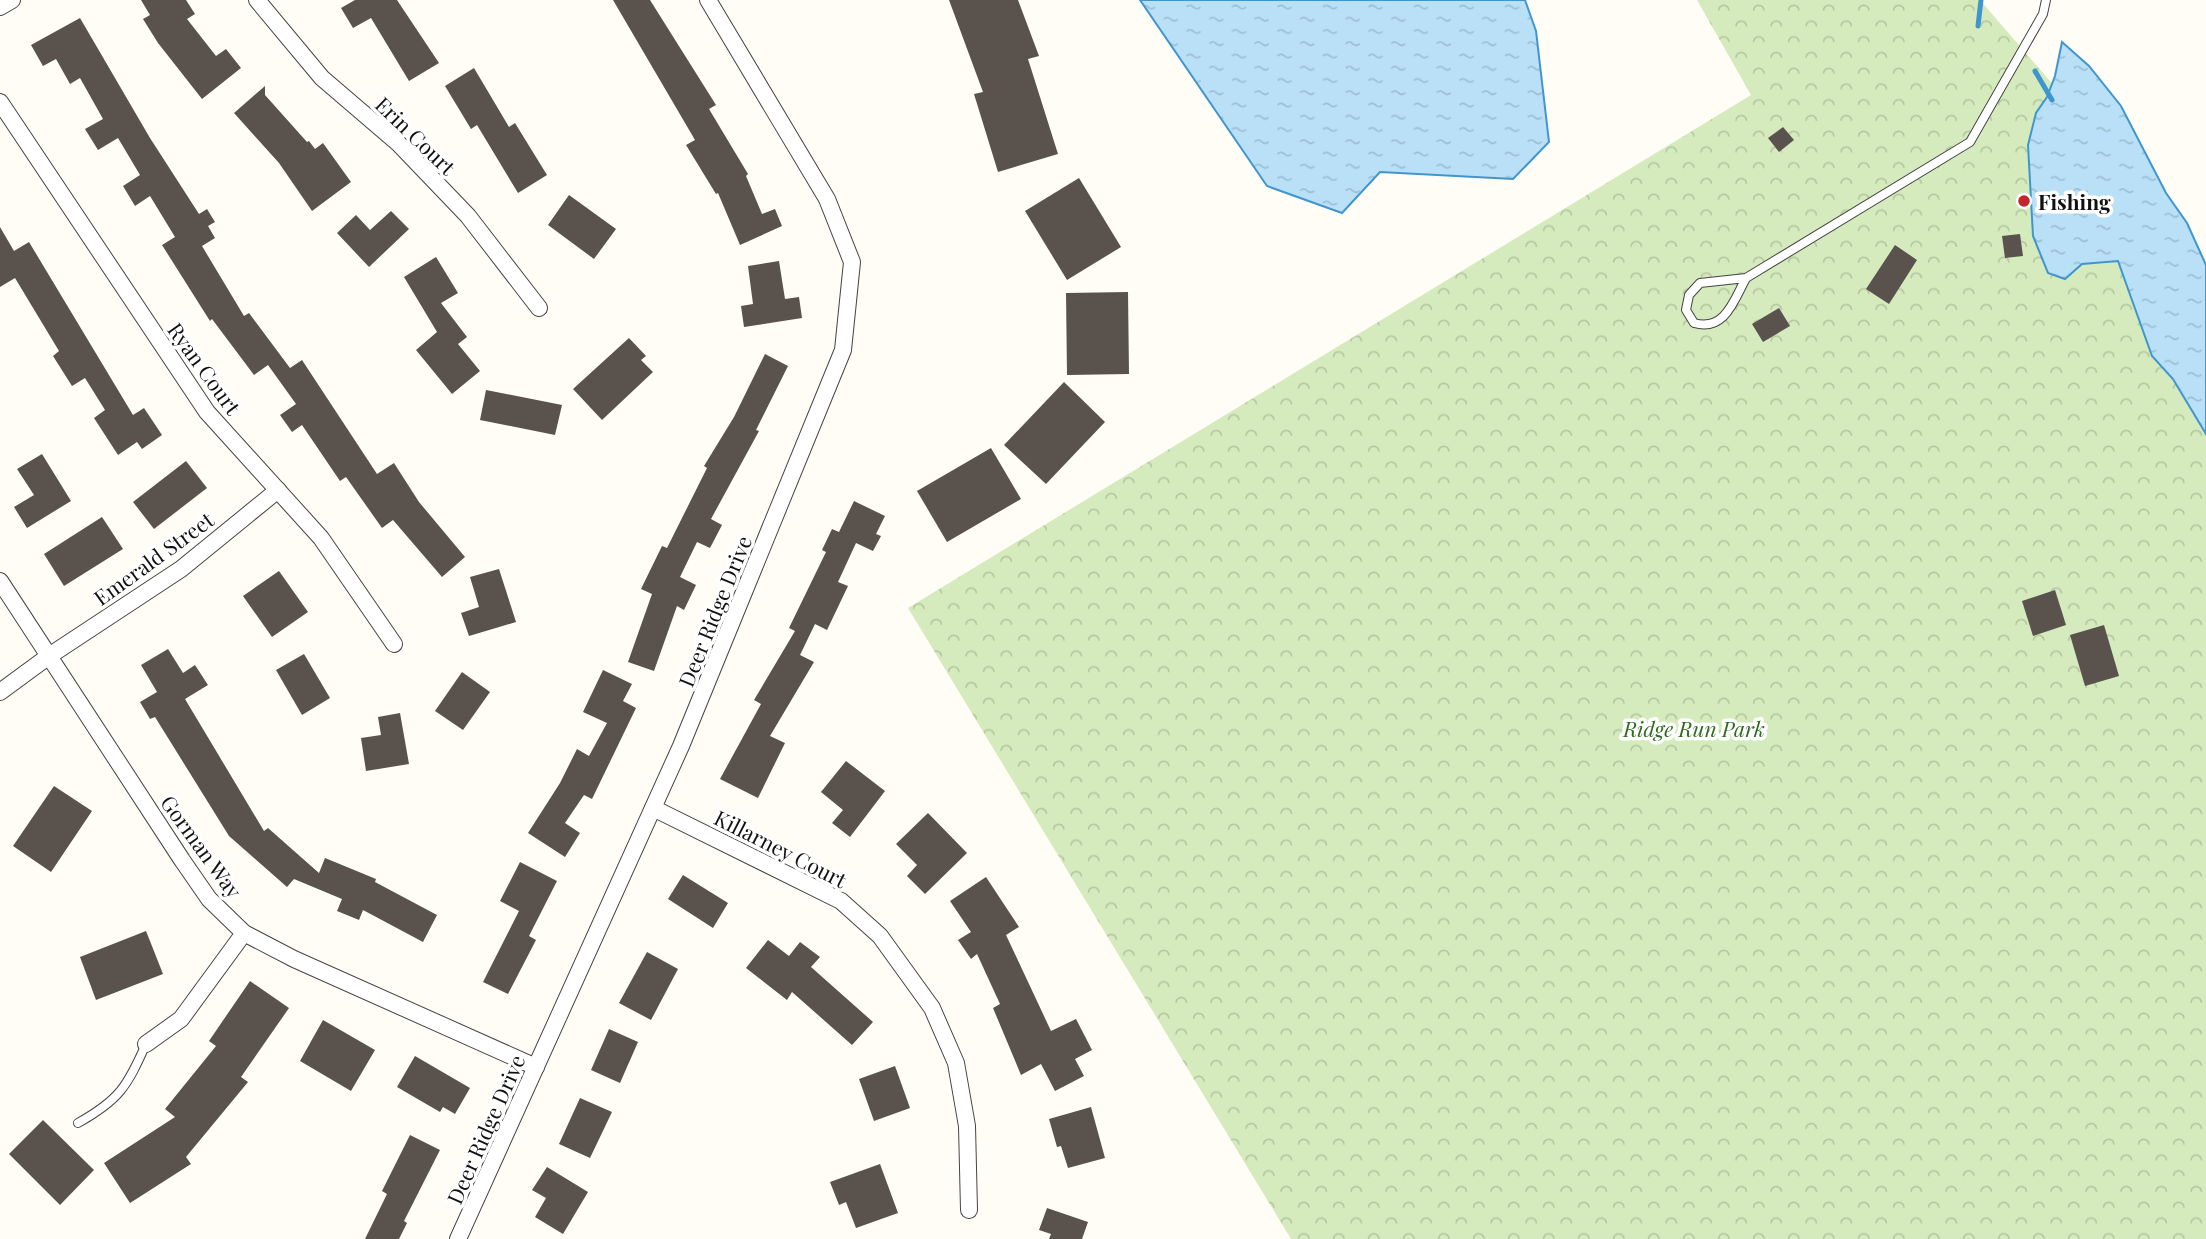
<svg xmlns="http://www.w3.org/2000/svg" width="2206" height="1239" font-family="'Playfair Display',serif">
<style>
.park{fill:url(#park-crowns)}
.water{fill:url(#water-ripples);stroke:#3f96cf;stroke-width:2}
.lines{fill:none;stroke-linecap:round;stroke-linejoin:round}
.stream{stroke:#3f96cf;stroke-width:5}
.building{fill:#5a524d}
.service-casing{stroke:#444;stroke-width:10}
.minor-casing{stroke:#444;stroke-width:18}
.service{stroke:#fff;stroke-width:8}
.minor{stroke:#fff;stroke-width:16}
.poi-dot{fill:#c4262e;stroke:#fff;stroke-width:2.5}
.labels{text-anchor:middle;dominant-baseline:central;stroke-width:7;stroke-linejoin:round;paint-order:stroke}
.street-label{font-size:21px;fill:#111;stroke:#fff}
.poi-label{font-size:21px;font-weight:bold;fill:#111;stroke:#fff;text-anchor:start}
.park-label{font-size:21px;font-style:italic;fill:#2f6b1f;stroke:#fff}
</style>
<defs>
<pattern id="park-crowns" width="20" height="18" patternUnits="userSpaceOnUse" patternTransform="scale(1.75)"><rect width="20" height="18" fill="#d5ebbd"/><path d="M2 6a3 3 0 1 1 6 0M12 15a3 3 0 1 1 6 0" fill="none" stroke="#b6c8a1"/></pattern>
<pattern id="water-ripples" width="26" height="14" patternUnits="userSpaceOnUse" patternTransform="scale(1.75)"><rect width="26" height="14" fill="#b9e0f7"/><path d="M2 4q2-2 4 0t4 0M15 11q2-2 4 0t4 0" fill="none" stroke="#9ebfd3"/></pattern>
</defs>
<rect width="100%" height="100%" fill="#fffdf5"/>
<path class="park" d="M1697 0H1980L2069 103 2206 318V1239H1291L908 608 1751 95Z"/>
<g class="water">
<path d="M1140 0H1525L1536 31 1549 142 1513 179 1380 172 1342 213 1267 186Z"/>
<path d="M2062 42 2089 66 2121 106 2166 193 2187 223 2206 265V434L2173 379 2152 356 2118 261 2082 264 2065 279 2048 273 2033 236 2028 145 2036 113 2047 97 2055 76Z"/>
</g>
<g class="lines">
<g class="stream">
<path d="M1978 26 1981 0"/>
<path d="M2035 71 2052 100"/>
</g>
</g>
<g class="building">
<path d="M141 0H186L195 14 187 19 216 56 226 49 241 68 202 99 158 43 143 19 150 15Z"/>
<path d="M355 0H397L439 63 409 81 371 18 353 28 341 8Z"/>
<path d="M613 0H650L716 105 709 109 748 174 746 176 762 214 775 209 782 226 740 245 718 193 716 194 686 145 695 140Z"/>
<path d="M949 0H1018L1039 56 1028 59 1058 154 998 172 974 94 983 92Z"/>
<path d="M80 18 150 138 199 214 207 209 215 222 208 226 215 238 202 246 244 316 249 313 290 368 302 360 377 474 394 463 419 502 465 557 442 577 393 520 382 528 346 477 340 481 302 425 292 432 280 415 296 404 268 365 254 375 212 319 210 321 162 245 175 237 150 196 135 206 123 186 140 175 118 138 98 150 85 129 103 119 80 78 70 84 56 59 43 66 31 45Z"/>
<path d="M474 68 509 127 515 123 547 175 518 193 477 125 471 129 445 86Z"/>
<path d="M265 86V95L307 142 309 141 315 149 323 143 351 182 312 211 279 163 234 113Z"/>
<path d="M1783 127 1794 140 1779 152 1768 138Z"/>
<path d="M1079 178 1121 247 1067 280 1025 211Z"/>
<path d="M569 195 616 229 594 259 548 225Z"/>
<path d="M391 211 409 229 369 267 337 233 356 215 370 230Z"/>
<path d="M0 227 14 251 29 242 133 415 144 408 162 435 142 449 137 442 118 455 94 418 105 410 85 378 72 386 53 356 59 351 15 278 0 287Z"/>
<path d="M2020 234 2023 256 2005 258 2002 236Z"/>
<path d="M1895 245 1917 260 1889 304 1866 289Z"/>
<path d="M436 257 458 293 441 303 467 337 458 344 480 371 452 394 416 350 437 332 404 277Z"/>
<path d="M779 261 785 299 799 297 802 318 744 327 741 306 753 304 748 266Z"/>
<path d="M1128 292 1129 374 1067 375 1066 293Z"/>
<path d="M1779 308 1790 326 1763 342 1752 324Z"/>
<path d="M629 338 646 356 641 360 653 372 602 420 573 389Z"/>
<path d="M765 354 788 366 756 430 759 431 711 519 722 525 710 548 697 542 680 577 696 585 684 610 677 606 654 671 628 662 652 594 641 589 662 546 667 548 707 468 704 466 734 417Z"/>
<path d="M1064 382 1105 422 1046 484 1004 445Z"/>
<path d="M486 390 562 405 555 435 480 420Z"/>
<path d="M991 448 1021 499 947 542 917 491Z"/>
<path d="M42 454 71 501 27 528 14 507 34 495 17 469Z"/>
<path d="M186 461 207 488 154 529 133 502Z"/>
<path d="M854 501 885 516 876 534 881 536 873 551 856 543 838 582 848 586 827 630 815 624 800 655 814 662 770 736 785 743 758 798 720 779 761 704 754 700 795 631 789 628 826 552 822 550 832 529 839 532Z"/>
<path d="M102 517 123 549 64 586 44 554Z"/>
<path d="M499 569 516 622 469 636 461 613 479 607 470 577Z"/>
<path d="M279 571 308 612 272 637 243 596Z"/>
<path d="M2055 590 2066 625 2033 636 2022 601Z"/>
<path d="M2104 625 2119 676 2085 686 2070 635Z"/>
<path d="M168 649 183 673 195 665 208 685 185 699 264 831 268 828 319 873 325 858 376 879 375 882 437 915 423 942 363 910 359 920 337 911 342 899 294 879 287 887 229 836 155 717 150 719 140 702 157 692 141 665Z"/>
<path d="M304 654 330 698 302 715 276 670Z"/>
<path d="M603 670 632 684 623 701 636 708 592 799 584 795 565 823 580 833 565 857 528 833 560 783 577 749 589 756 607 723 583 712Z"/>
<path d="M462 672 490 692 463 730 435 711Z"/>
<path d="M400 713 409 764 366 771 361 738 381 735 378 717Z"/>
<path d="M846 761 885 791 850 837 832 823 843 810 821 792Z"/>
<path d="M54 786 92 811 51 872 13 846Z"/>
<path d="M928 813 967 853 925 894 907 876 917 865 896 844Z"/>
<path d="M520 862 557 881 529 936 536 940 508 994 483 982 519 911 500 901Z"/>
<path d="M683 875 728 903 713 928 668 899Z"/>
<path d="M986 877 1019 927 1006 935 1051 1031 1076 1019 1092 1050 1075 1059 1084 1076 1055 1091 1041 1064 1021 1075 993 1008 1000 1004 977 954 971 959 958 940 971 932 950 901Z"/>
<path d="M146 931 163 974 96 1000 80 957Z"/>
<path d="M768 940 789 956 800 942 820 957 811 967 873 1022 852 1045 792 992 787 1000 746 968Z"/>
<path d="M647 952 678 969 651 1020 619 1003Z"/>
<path d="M250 981 289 1008 241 1077 248 1082 186 1157 191 1164 130 1203 104 1163 175 1117 165 1109 216 1046 209 1041Z"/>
<path d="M323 1020 375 1050 351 1091 300 1061Z"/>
<path d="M609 1029 638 1042 620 1083 591 1070Z"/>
<path d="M415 1056 470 1088 455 1114 443 1107 440 1112 397 1087Z"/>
<path d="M895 1066 910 1108 874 1121 859 1079Z"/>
<path d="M580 1098 612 1112 590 1158 559 1144Z"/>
<path d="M1091 1107 1105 1158 1068 1168 1061 1146 1057 1147 1049 1119Z"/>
<path d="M43 1120 94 1170 60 1205 9 1154Z"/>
<path d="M410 1135 440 1150 404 1221 407 1223 399 1239H365L387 1194 382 1191Z"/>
<path d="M880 1164 898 1213 856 1228 846 1202 839 1205 830 1182Z"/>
<path d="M547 1167 588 1192 563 1234 535 1217 546 1198 532 1190Z"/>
<path d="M1047 1208 1088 1222 1082 1239H1049L1051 1234 1039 1230Z"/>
</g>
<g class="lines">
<defs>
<g id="service">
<path d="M1746 278C1734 300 1725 332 1694 323L1686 310 1689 295 1700 283 1746 278 1970 142 2043 14 2046 0"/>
<path d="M78 1123C119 1100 127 1087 146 1044"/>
</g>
<g id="minor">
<path d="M257 0 322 78 399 144 468 216 539 308"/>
<path d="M0 7 12 0"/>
<path d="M0 102 207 412 321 538 394 644"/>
<path d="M0 581 182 860 209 899 244 933 294 959 536 1067"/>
<path d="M0 692 49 656 181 569 278 490"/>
<path d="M653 808 841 901 880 936 932 1008 956 1063 967 1126 969 1210"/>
<path d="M146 1044 181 1019 244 933"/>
<path d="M458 1239 681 746 843 350 852 262 827 199 708 0"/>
</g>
</defs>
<use href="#service" class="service-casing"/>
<use href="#minor" class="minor-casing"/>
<use href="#service" class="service"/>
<use href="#minor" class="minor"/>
</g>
<circle class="poi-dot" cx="2024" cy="201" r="7"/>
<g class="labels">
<g class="street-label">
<text transform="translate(416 135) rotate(44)">Erin Court</text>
<text transform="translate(205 368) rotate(54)">Ryan Court</text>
<text transform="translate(153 558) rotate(-36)">Emerald Street</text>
<text transform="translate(714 611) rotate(-68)">Deer Ridge Drive</text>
<text transform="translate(202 846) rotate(54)">Gorman Way</text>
<text transform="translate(781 848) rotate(27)">Killarney Court</text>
<text transform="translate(485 1129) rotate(-66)">Deer Ridge Drive</text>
</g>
<g class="poi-label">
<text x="2038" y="201">Fishing</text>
</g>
<g class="park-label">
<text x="1694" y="728">Ridge Run Park</text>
</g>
</g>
</svg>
